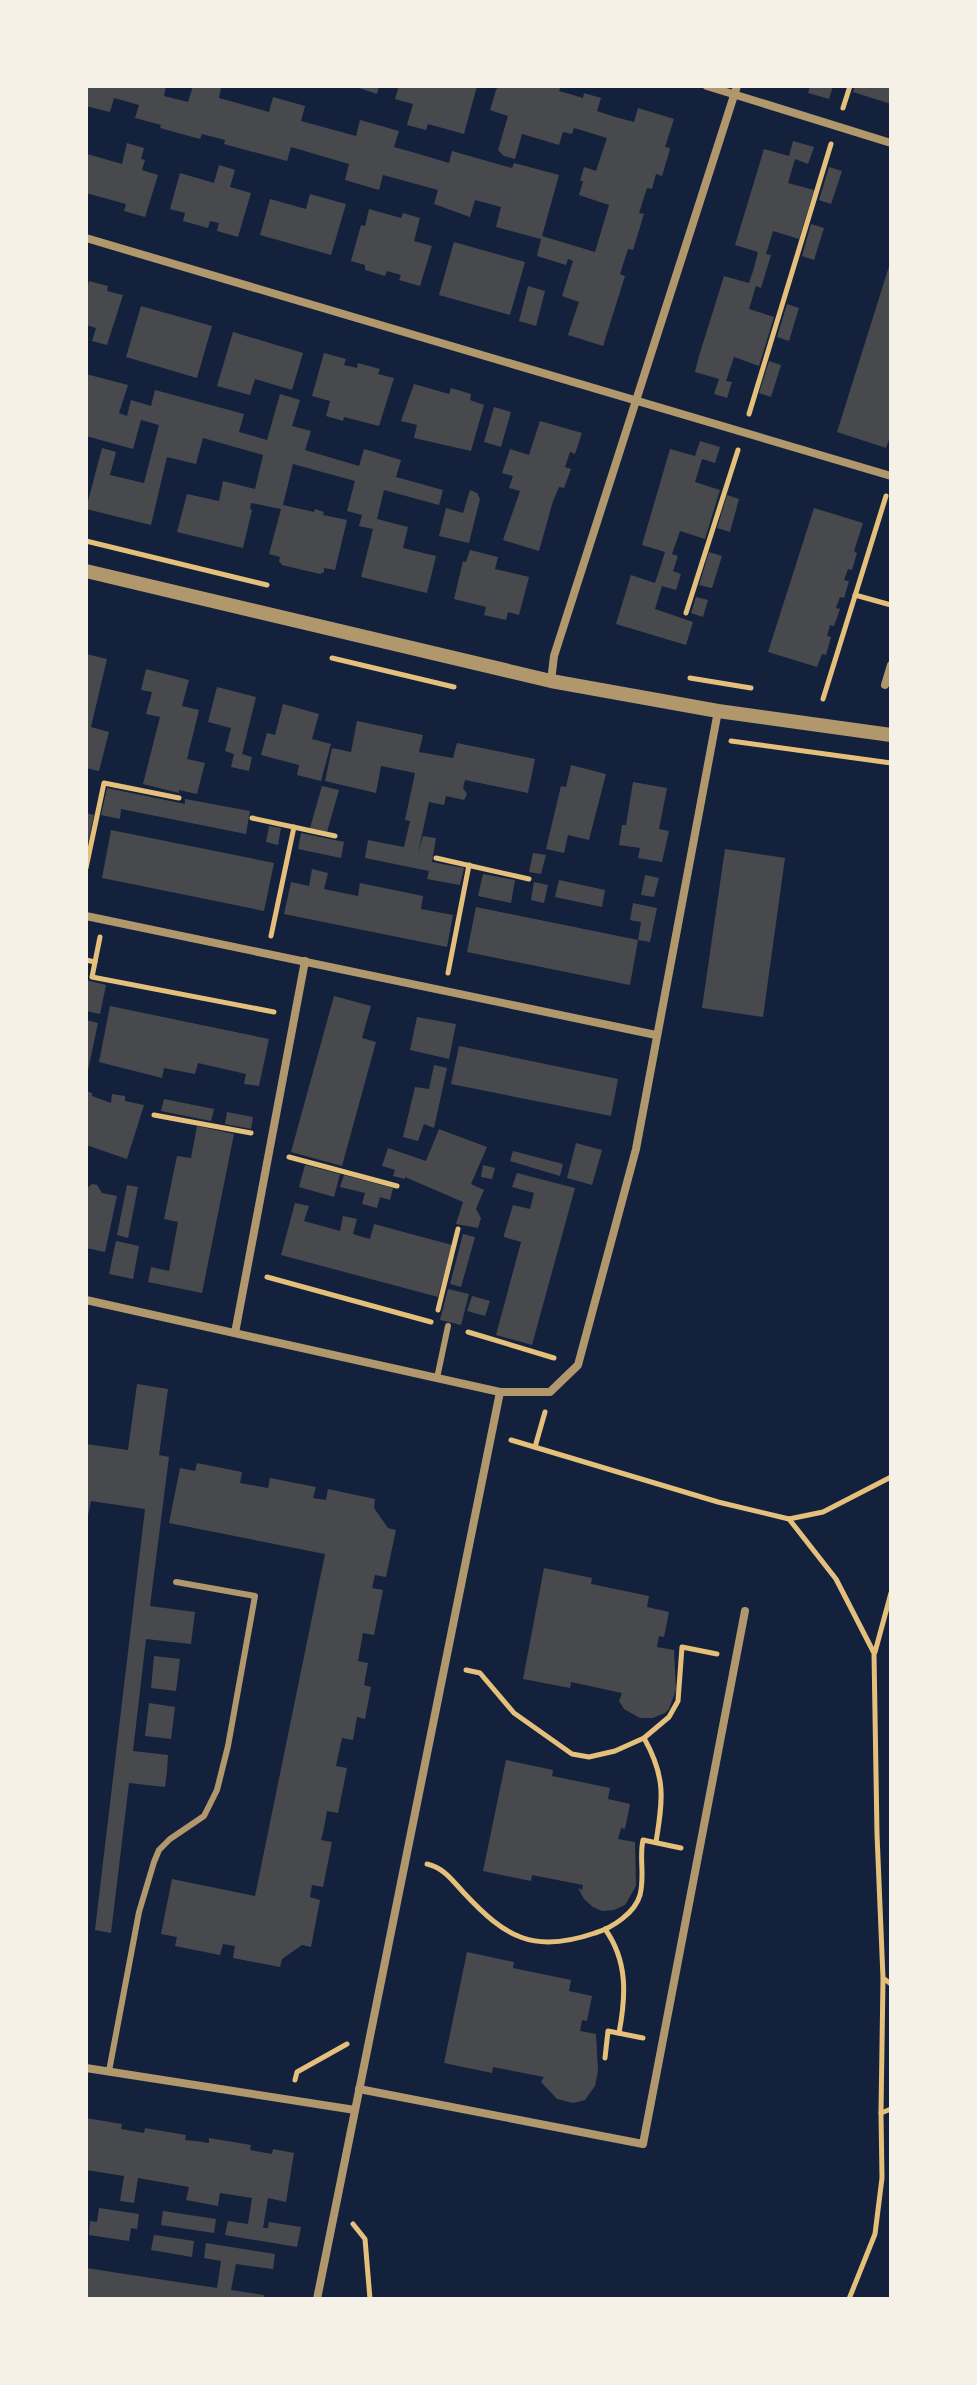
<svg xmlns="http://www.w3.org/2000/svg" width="977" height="2385" font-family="'Nunito Sans',sans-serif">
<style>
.building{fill:#48494c}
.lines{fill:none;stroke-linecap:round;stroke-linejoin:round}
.path{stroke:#e5c07b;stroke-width:5}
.service{stroke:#b1986c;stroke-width:6}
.minor{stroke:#b1986c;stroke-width:8}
.tertiary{stroke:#b1986c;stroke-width:14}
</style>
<rect width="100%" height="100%" fill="#14213d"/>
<g class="building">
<path d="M86 86H166L164 96 188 102 193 86H213L221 88 219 98 269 112 273 97 305 106 301 121 356 136 360 120 399 131 394 147 419 154 449 163 452 151 512 168 514 163 559 175 542 236 595 252 609 205 579 195 583 181H580L584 167 596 171 607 138 574 128 572 134 563 132 559 145 522 134 515 159 504 156 498 150 508 116 490 110 496 90 499 86H561L559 91 573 95 583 98 584 93 601 98 597 111 615 117 634 122 638 108 674 119 665 147 670 148 668 156 662 176 656 174 652 189 647 188 639 213 644 214 633 250 628 249 620 274 625 276 603 346 568 335 579 302 562 296 573 261 568 259 566 265 537 256 541 239 496 227 501 207 475 200 470 217 434 204 438 190 383 175 379 190 345 180 349 164 291 147 287 161 224 144 225 140 202 134 200 139 160 128 161 125 135 118 139 105 114 98 110 112 86 106Z"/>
<path d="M353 86H379L377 94Z"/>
<path d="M399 86H477L464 134 428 124 426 130 407 125 413 104 395 99Z"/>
<path d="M810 86H833L829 99 808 93Z"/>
<path d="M855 86H891V104L853 92Z"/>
<path d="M793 141 814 147 808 164 795 159 788 183 814 190 799 239 773 231 766 254 771 255 761 288 756 286 749 309 774 317 759 366 734 357 726 381 732 382 727 398 714 394 719 379 695 372 699 356 724 276 749 283 754 268 758 252 735 245 764 149 789 156Z"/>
<path d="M127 143 144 148 141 159 145 160 142 170 158 175 145 217 124 211 126 204 86 193 87 154 122 164Z"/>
<path d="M219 165 235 170 230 187 251 193 238 237 217 231 219 223 210 221 208 228 183 221 185 213 170 209 180 173 214 183Z"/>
<path d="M829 167 842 171 831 204 819 200Z"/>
<path d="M310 194 346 204 331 255 260 235 270 199 306 209Z"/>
<path d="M369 209 401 218 403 213 420 218 414 241 432 246 420 286 399 280 401 275 387 271 385 276 365 270V265L351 261 361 225 365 226Z"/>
<path d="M811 224 824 228 814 260 802 256Z"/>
<path d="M454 242 525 262 510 315 439 295Z"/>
<path d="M891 260V434L886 448 837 432Z"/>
<path d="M89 281 108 286 107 291 123 295 107 345 92 341 96 328 86 325V284L88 285Z"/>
<path d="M528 286 545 291 536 326 519 321Z"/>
<path d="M787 304 799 308 789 341 777 337Z"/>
<path d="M141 306 212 326 197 378 126 357Z"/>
<path d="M233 332 303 353 292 390 255 379 250 395 217 386Z"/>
<path d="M324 353 346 359 344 365 357 368 358 363 380 369 378 374 394 378 379 426 344 417 343 421 326 416 330 401 312 396Z"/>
<path d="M769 361 781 365 771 397 759 393Z"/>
<path d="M86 374 128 385 119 413 127 416 131 400 151 406 155 390 244 414 239 432 267 440 280 394 300 400 292 426 311 431 305 450 359 466 364 449 401 460 396 477 443 490 439 505 384 490 377 519 408 527 403 548 436 556 427 593 361 577 373 529 359 526 362 515 347 511 355 481 293 464 283 505 314 512 315 509 324 512 323 515 347 520 335 570 324 568V572L320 574 282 565 279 561 280 557 269 554 281 509 251 503 250 509 252 510 243 548 177 532 187 494 219 501 223 481 255 489 263 455 203 438 196 464 167 457 151 525 86 509 102 448 116 452 110 475 144 483 159 425 141 420 133 449 86 436Z"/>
<path d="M414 384 449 394 451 388 471 394 470 400 484 405 471 451 414 438 417 425 401 421Z"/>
<path d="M494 407 511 412 501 447 484 442Z"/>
<path d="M540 421 582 433 575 454 570 452 565 467 571 469 564 488 559 487 553 501 539 551 503 540 520 491 509 488 513 476 502 473 510 449 529 455Z"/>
<path d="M700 441 720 447 715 463 702 459 695 482 720 490 705 539 680 531 672 554 678 556 673 571 681 574 676 590 662 586 655 609 693 622 686 645 616 624 631 575 655 583 660 568 665 552 642 545 670 449 695 456Z"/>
<path d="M470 490 477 493 480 499 469 543 439 536 446 508 463 513Z"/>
<path d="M727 495 739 499 730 532 717 528Z"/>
<path d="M814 508 863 523 854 551 857 553 852 570 848 569 844 580 849 581 844 598 840 597 836 608 840 609 834 626 830 625 827 636 831 637 826 655 822 654 817 667 768 652Z"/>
<path d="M470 550 498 557 495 569 529 577 519 615 508 612 506 620 484 615 486 607 454 599 463 561 466 562Z"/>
<path d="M709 552 722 556 712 588 699 585Z"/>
<path d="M696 597 708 600 703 617 691 613Z"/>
<path d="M86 654 107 659 91 727 109 732 99 771 86 768Z"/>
<path d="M146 669 189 680 182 706 199 710 187 759 205 763 197 794 179 790V793L143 784 160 717 146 714 152 692 141 690Z"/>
<path d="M217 687 256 697 242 754 252 757 249 771 231 767 234 754 225 751 231 728 208 722Z"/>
<path d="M283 704 319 714 312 739 331 744 321 781 297 775 299 765 261 755 267 733 275 735Z"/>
<path d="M357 721 423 735 419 752 453 758 457 743 535 759 528 793 465 780 463 788 467 794 464 800 446 796 444 805 429 802 418 853 423 836 436 838 432 862 464 868 460 885 427 879 429 871 365 858 368 840 404 847 410 821 405 820 415 773 381 766 376 793 325 781 332 748 351 752Z"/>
<path d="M571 765 606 774 589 840 568 835 564 853 546 849 561 786 566 787Z"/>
<path d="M633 782 667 788 659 829 669 831 662 862 638 858 640 848 619 845 622 825H626Z"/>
<path d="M322 786 339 790 327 832 310 828Z"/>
<path d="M107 788 185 804V799L250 811 246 834 121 809 120 819 101 815Z"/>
<path d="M86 813 94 815 87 848H86Z"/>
<path d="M269 826 281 828 278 845 266 842Z"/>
<path d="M111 830 274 863 264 911 102 878Z"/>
<path d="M301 833 344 842 341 858 298 849Z"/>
<path d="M725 849 785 858 763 1017 702 1008Z"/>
<path d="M533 853 546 855 541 874 529 872Z"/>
<path d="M312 869 328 873 324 889 358 896 360 883 423 896 421 909 453 915 447 947 284 914 291 882 309 886Z"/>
<path d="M483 874 515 880 511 903 478 896Z"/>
<path d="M645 875 659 878 654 897 641 895Z"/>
<path d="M559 880 605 890 602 907 555 897Z"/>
<path d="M534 882 548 885 544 903 531 900Z"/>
<path d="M633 903 657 908 650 942 638 940 641 922 630 920Z"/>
<path d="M476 907 638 940 630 985 467 952Z"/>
<path d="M86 980 106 985 100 1014 86 1011Z"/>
<path d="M334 996 371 1006 362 1038 376 1042 342 1166 291 1152Z"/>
<path d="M110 1006 269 1039 259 1086 244 1084 246 1074 198 1063 195 1074 164 1068 162 1078 99 1062Z"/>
<path d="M417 1017 456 1024 449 1059 410 1050Z"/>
<path d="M86 1020 98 1023 87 1075H86Z"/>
<path d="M459 1046 618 1079 611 1116 451 1084Z"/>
<path d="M434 1065 447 1068 434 1128 424 1124 418 1141 403 1137 415 1087 429 1089Z"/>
<path d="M86 1091 92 1093V1096L111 1103 112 1094 125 1096V1101L144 1105 127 1159 86 1145Z"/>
<path d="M164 1099 214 1109 211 1121 161 1111Z"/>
<path d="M227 1112 253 1117 251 1129 225 1124Z"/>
<path d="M197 1126 234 1134 202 1293 148 1282 151 1267 169 1271 178 1222 164 1219 177 1156 191 1158Z"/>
<path d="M439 1129 487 1147 471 1184 484 1190 476 1209 481 1218 478 1228 456 1224 463 1202 405 1177V1179L393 1176 395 1170 382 1166 388 1148 426 1161Z"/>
<path d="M576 1143 602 1150 592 1185 567 1178Z"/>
<path d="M513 1151 563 1164 560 1176 510 1161Z"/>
<path d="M305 1165 340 1174 334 1197 299 1187Z"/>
<path d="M483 1165 495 1168 492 1179 481 1177Z"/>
<path d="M517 1173 575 1188 532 1345 496 1335 521 1242 504 1237V1235L513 1205 530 1209 534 1193 512 1187Z"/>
<path d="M344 1175 393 1188 390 1200 380 1197 377 1208 362 1204 365 1193 340 1187Z"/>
<path d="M92 1184 97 1185 102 1193 117 1196 105 1252 86 1248V1189Z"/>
<path d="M127 1185 138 1187 128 1238 117 1235Z"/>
<path d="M295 1203 309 1206 304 1221 340 1231 343 1216 357 1219 353 1234 370 1239 374 1224 452 1245 438 1297 281 1255Z"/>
<path d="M463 1234 475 1237 461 1287 450 1284Z"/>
<path d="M116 1241 139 1246 133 1279 109 1274Z"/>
<path d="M448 1289 469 1294 461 1325 440 1320Z"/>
<path d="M472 1296 490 1301 485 1316 467 1311Z"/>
<path d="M137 1384 168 1389 159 1455 169 1457 150 1606 195 1612 191 1644 146 1639 133 1751 168 1755 167 1771 165 1787 129 1783 111 1933 95 1930 145 1509 91 1501 86 1526V1444L128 1450Z"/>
<path d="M197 1463 242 1472 240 1483 268 1488 270 1478 316 1487 313 1498 326 1500 328 1489 375 1499 374 1508 388 1528 396 1530 386 1577 375 1575 372 1588 383 1590 374 1635 363 1633 358 1661 368 1663 364 1685 371 1687 365 1719 357 1717 353 1740 342 1738 336 1766 347 1768 338 1813 327 1811 324 1828 321 1840 332 1842 323 1887 312 1885 310 1897 320 1900 311 1947 302 1945 282 1959 280 1967 233 1958 235 1946 223 1944 220 1955 175 1946 177 1937 161 1934 172 1879 255 1896 325 1554 169 1523 180 1468 195 1471Z"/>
<path d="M544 1568 592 1578 591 1584 649 1596 647 1607 669 1612 664 1637 659 1636 657 1647 674 1650 676 1690 669 1709 665 1713 653 1718H640L624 1709 619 1701 622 1693 571 1682 570 1688 523 1679Z"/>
<path d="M154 1656 180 1659 176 1691 151 1688Z"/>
<path d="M149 1703 175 1707 171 1739 145 1736Z"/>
<path d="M506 1760 553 1770 552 1776 610 1788 608 1799 630 1804 625 1829 621 1828 618 1839 635 1842 636 1886 625 1905 614 1910 602 1911 593 1907 584 1899 578 1888 582 1890 583 1885 532 1875 531 1881 483 1871Z"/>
<path d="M467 1952 514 1962 513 1968 571 1980 569 1991 592 1996 587 2021 582 2020 580 2031 596 2034 598 2071 595 2086 585 2100 573 2103 557 2099 541 2082 544 2077 493 2067 492 2073 444 2063Z"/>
<path d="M86 2118 122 2124 121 2129 144 2133 145 2128 186 2135 185 2140 196 2141 209 2143V2138L251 2145 250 2150 272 2154 273 2149 294 2153 286 2202 268 2198 263 2228H268L269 2222 301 2227 297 2247 225 2235 228 2221 248 2224 252 2198 220 2193 218 2206 186 2200 189 2187 138 2178 134 2203 120 2201 124 2176 86 2170Z"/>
<path d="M99 2208 139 2214 137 2229 131 2228 129 2241 89 2235 90 2221 97 2222Z"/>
<path d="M163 2211 216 2219 214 2233 161 2225Z"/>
<path d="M154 2235 194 2241 192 2257 151 2250Z"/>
<path d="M206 2243 275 2254 273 2269 236 2264 231 2290 264 2295 263 2299H86V2268L217 2288 221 2261 204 2258Z"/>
</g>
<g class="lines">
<g class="path">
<path d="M843 108 850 86"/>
<path d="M749 414 831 144"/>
<path d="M86 541 267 585"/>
<path d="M855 595 891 605"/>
<path d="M686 613 738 450"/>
<path d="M332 658 454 687"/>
<path d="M690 678 751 688"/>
<path d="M823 699 886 496"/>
<path d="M731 741 891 763"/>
<path d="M252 818 335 836"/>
<path d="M436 858 529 879"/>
<path d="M86 868 104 783 179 798"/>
<path d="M271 936 294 827"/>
<path d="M100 937 92 977 274 1012"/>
<path d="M86 960 95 962"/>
<path d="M448 973 469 865"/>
<path d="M154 1115 251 1133"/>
<path d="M289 1157 397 1186"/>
<path d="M267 1277 431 1322"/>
<path d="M438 1310 458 1229"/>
<path d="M468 1332 554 1358"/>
<path d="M511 1440 718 1502 789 1519 823 1512 891 1477"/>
<path d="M535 1447 545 1412"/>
<path d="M789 1519 836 1579 874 1653 877 1834 883 1978 891 1984"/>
<path d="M875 1652 891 1593"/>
<path d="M466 1670 480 1673 514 1713 572 1754 589 1757 615 1751 644 1738 669 1717 678 1701 682 1647 717 1654"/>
<path d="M644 1738C666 1777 663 1799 656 1842"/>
<path d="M427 1864C444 1868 452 1880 464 1893 506 1938 534 1954 595 1933 612 1928 635 1913 640 1895 645 1876 639 1858 643 1840L681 1848"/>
<path d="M605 1929C628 1961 626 1996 619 2033"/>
<path d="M605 2058 608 2031 643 2038"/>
<path d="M295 2080 297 2072 347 2044"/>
<path d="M881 2113 883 1979"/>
<path d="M353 2224 365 2239 370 2299"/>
<path d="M849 2299 875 2234 882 2178 881 2113 891 2109"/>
</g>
<g class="service">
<path d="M437 1378 448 1326"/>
<path d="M109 2071 139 1912 154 1862 159 1850 170 1839 204 1816 217 1790 228 1746 255 1596 176 1582"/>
</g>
<g class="minor">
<path d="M707 86 891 143"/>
<path d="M86 238 891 476"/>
<path d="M551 681 554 656 737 86"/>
<path d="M885 685 891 665"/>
<path d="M86 916 656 1035"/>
<path d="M86 1300 500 1392"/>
<path d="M235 1333 305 961"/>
<path d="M86 2068 355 2110"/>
<path d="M359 2089 643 2144 745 1611"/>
<path d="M317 2299 500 1392H550L578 1365 636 1149 718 711"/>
</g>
<path class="tertiary" d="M86 571 551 681 718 711 891 735"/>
</g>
<rect width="977" height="2385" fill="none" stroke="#f6f1e7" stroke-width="176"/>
</svg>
